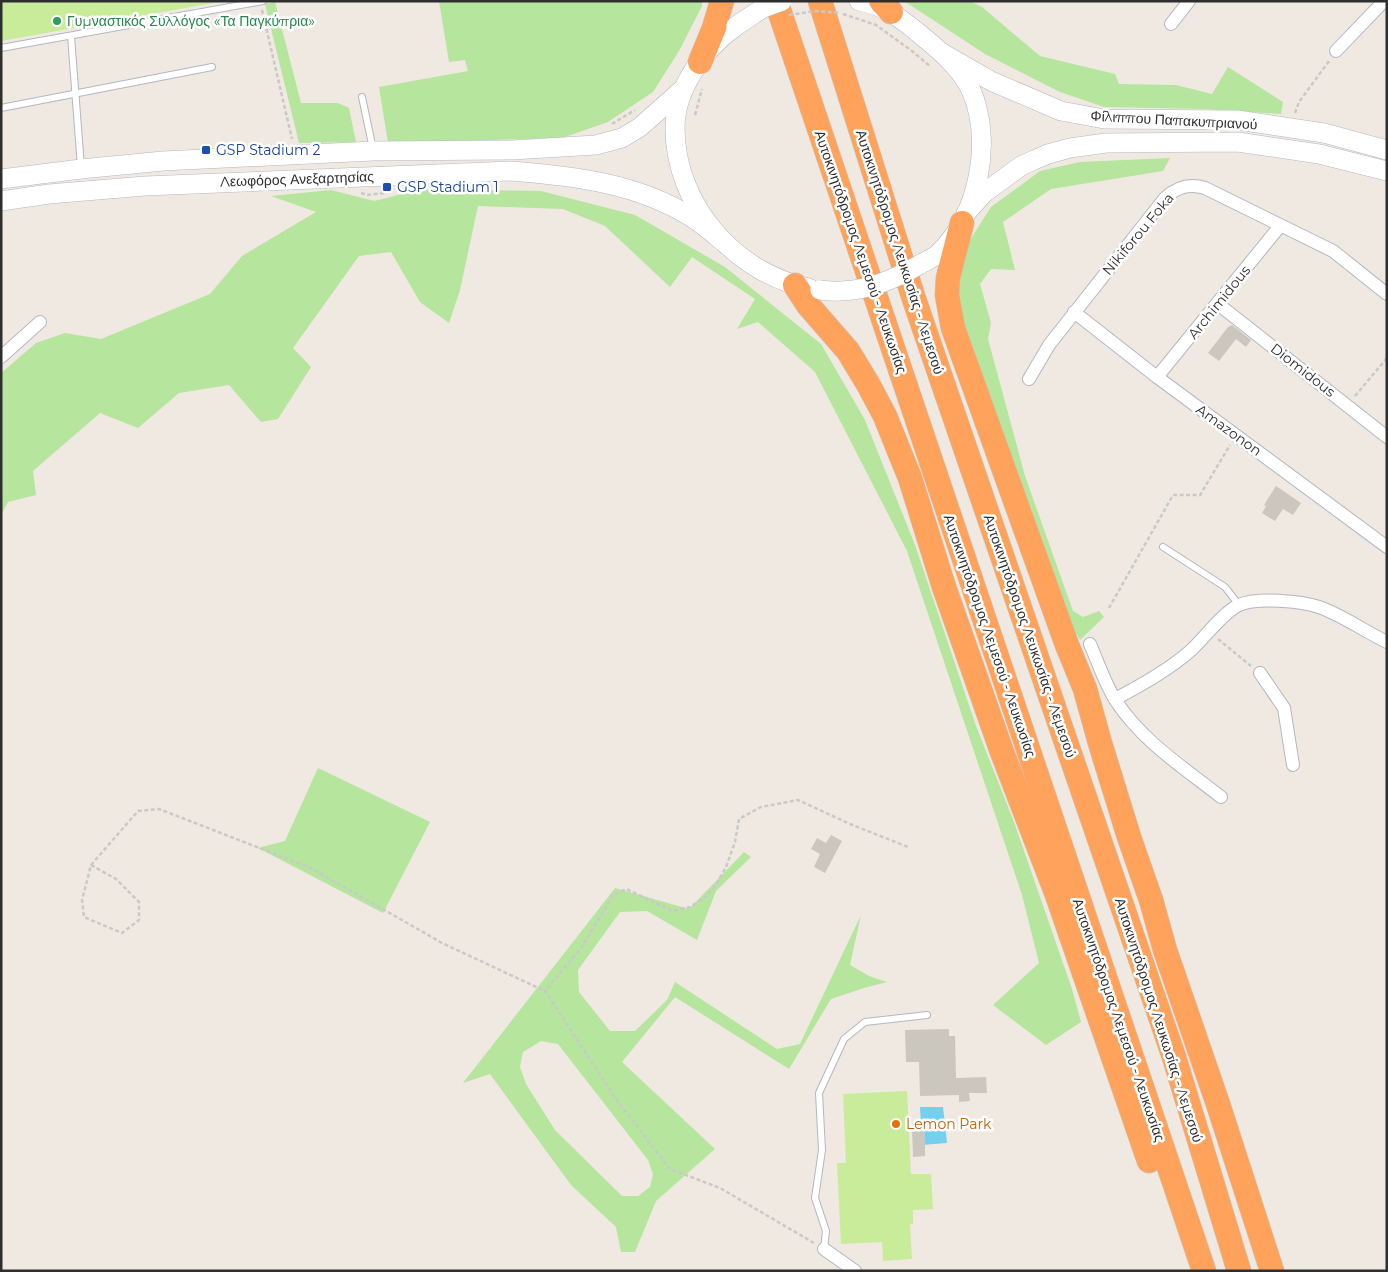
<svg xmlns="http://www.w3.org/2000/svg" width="1388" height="1272" font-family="Montserrat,sans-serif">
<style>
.green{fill:#b6e59e;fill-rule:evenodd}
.pitch{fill:#c9ec9a}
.water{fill:#75cff0}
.building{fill:#cbc7bf}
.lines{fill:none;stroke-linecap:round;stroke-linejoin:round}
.lane-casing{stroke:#b4b7c1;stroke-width:8}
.street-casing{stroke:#b4b7c1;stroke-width:14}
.secondary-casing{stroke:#b4b7c1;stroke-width:20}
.highway-casing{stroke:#c9c9c9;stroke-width:25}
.path{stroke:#c9c9c9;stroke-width:2.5;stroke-dasharray:4 2.5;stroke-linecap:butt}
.lane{stroke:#fff;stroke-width:6}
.street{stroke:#fff;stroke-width:12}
.secondary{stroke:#fff;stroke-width:19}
.highway{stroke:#ffa35c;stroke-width:24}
.secondary-bridge-casing{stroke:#b4b7c1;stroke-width:20;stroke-linecap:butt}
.path-bridge{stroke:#c9c9c9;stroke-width:2.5;stroke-dasharray:4 2.5;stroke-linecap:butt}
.secondary-bridge{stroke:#fff;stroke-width:19}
.leisure-dot{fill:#2e9e5b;stroke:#fff;stroke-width:2}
.transit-dot{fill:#1a4fb4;stroke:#fff;stroke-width:2}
.food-dot{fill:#e8710a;stroke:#fff;stroke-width:2}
.labels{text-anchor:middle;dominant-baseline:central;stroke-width:5;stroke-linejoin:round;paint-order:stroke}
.leisure-label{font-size:14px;fill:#27864d;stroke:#fff;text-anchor:start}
.street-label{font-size:14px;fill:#2e2e2e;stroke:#fff}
.transit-label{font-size:14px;fill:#164399;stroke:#fff;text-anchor:start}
.food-label{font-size:14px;fill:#c56008;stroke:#fff;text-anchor:start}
</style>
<rect width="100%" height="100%" fill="#efe9e1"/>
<g class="green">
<path d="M439 1H702V6L679 51 653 92 608 122 562 138 388 143 379 87 468 71 465 60 449 62Z"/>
<path d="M904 1H970L982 7 1040 56 1115 74 1119 84 1176 85 1212 94 1228 67 1283 102 1281 114 1205 109 1104 107 1060 92 985 54Z"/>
<path d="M275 2 301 103H338L349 108 356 142 299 143 265 4Z"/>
<path d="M1170 158 1163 171 1051 189 1003 222 1015 270 991 269 980 284 991 323 988 339 1025 476 1073 611 1083 617 1099 611 1104 617 1080 640 1073 628 964 340 955 285 968 243 991 207 1040 171 1080 162Z"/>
<path d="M422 189 541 191 635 215 725 267 821 344 865 420 915 545 976 726 1014 822 1072 989 1081 1022 1046 1045 993 1005 1039 963 1022 895 907 551 815 372 758 322 737 329 755 299 692 257 670 287 605 226 563 209 478 206 460 290 449 323 420 302 391 252 359 256 293 348 311 367 278 419 261 422 229 385 179 393 138 428 100 413 33 471 36 495 8 502 1 515V373L36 343 65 333 101 339 210 294 242 256 316 212 271 196 331 190 374 201Z"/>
<path d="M318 768 430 822 383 913 258 848 285 841Z"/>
<path d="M744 852 751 857 716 891 697 940 647 911 620 912 578 970 579 992 610 1031H635L667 1000 675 982 777 1049 800 1044 861 915 850 965 869 976 887 982 864 988 831 999 789 1069 675 997 622 1062 715 1149 656 1201 635 1252H621L616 1227 571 1185 490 1074 463 1083 615 888 689 909ZM541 1041 558 1044 648 1160 653 1174 650 1187 638 1196H622L555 1130 526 1084 520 1067 523 1052Z"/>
</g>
<g class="pitch">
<path d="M1 1H224L1 41Z"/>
<path d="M907 1091 911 1174H931L933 1209 913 1210V1224H910L912 1259 883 1261 882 1242 841 1244 837 1163H846L843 1094Z"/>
</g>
<path class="water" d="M920 1107H943L947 1143 922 1145Z"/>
<g class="building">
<path d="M1232 325 1251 340 1246 347 1236 339 1219 361 1208 353 1228 327Z"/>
<path d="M1276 486 1301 503 1293 515 1283 509 1275 521 1262 513 1266 506 1264 505Z"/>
<path d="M831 835 842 841 825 873 814 867 820 854 811 849 817 838 826 843Z"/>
<path d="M949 1029V1036H955L956 1078 986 1077 987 1093H969L970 1101 959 1102V1095L920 1096 919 1062H906L905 1030Z"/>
<path d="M912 1129H925V1156L913 1157Z"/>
</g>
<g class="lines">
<defs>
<g id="lane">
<path d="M71 36 81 167"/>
<path d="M1 48 263 1"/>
<path d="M362 97 373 149"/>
<path d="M1 108 212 67"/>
<path d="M1163 547 1225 587 1239 605"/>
<path d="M824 1249 826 1231 815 1198 822 1150 819 1093 844 1039 865 1022 927 1015"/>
</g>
<g id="street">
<path d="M1171 24 1189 1"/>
<path d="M1336 51 1384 1"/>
<path d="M1218 304 1387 437"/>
<path d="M1074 312 1157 377 1387 547"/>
<path d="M1 357 40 322"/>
<path d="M1157 377 1280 226"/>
<path d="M1029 379 1049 345 1165 198C1177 187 1189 183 1205 188L1333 251 1387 294"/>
<path d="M1090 644C1098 662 1105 684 1116 701 1142 741 1184 768 1221 797"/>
<path d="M1260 673 1284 708 1293 765"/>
<path d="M1115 699C1140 686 1167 671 1189 652 1203 640 1223 612 1239 605 1256 597 1301 601 1319 607 1342 615 1364 631 1387 642"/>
<path d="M824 1249 855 1271"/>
</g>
<g id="secondary">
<path d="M859 1C884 5 903 20 922 36 940 51 961 68 971 90 993 141 979 214 939 253 934 258 925 261 919 265"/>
<path d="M736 26C705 48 675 88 675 128 675 204 734 273 809 288"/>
<path d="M942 53 991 81 1061 111 1104 119 1237 120 1324 133 1387 150"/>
<path d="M1 179 81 169 163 161 373 151 512 150 596 145 622 138 640 127 684 88"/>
<path d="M1 201 49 194 145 186 511 171C573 176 637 183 691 217 704 225 715 235 727 245"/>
<path d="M966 213 984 193 1021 166 1034 160 1048 154 1070 148 1106 143 1238 142 1319 154 1387 171"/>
</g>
<g id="highway">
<path d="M776 1 1204 1271"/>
<path d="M820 1 914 299 1174 1057 1239 1271"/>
<path d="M881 1 891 12"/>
<path d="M700 62 714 28 722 1"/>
<path d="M962 223 948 278 947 295 953 328 1067 645 1085 689 1100 743 1129 837 1151 900 1165 950 1218 1104 1272 1271"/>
<path d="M795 285 808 305 848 351 868 384 885 416 910 478 944 587 1002 752 1057 895 1149 1161"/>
</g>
</defs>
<use href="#lane" class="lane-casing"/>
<use href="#street" class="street-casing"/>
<use href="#secondary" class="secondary-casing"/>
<use href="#highway" class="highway-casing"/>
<g class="path">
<path d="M262 10 292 139"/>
<path d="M843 14 876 25 912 51 931 67"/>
<path d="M1295 113 1299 102 1329 61"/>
<path d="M695 115 702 89"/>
<path d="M612 124 635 110"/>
<path d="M361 193 367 195 385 193"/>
<path d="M1355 396 1387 358"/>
<path d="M1109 608 1173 495H1200L1230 445"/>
<path d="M1218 639 1251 666"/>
<path d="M91 865 116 879 139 902V920L122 933 84 917 82 900 91 865 138 811 159 809 311 868 442 943 545 991"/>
<path d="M814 1243 720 1188 670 1169 616 1099 545 991 582 947 613 895 626 889 673 911 690 907 704 898 716 885 726 867 735 842 739 819 761 807 798 800 850 824 908 847"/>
</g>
<use href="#lane" class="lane"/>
<use href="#street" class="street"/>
<use href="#secondary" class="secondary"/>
<use href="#highway" class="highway"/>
<defs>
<g id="secondary-bridge">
<path d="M736 26 763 8 782 1"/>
<path d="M820 290C856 295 888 283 919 265"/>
</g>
</defs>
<use href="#secondary-bridge" class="secondary-bridge-casing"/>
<path class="path-bridge" d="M789 15 815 11 840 13"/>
<use href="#secondary-bridge" class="secondary-bridge"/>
</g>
<circle class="leisure-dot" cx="57" cy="21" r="5"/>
<g class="transit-dot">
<rect x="201" y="145" width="10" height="10" rx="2.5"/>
<rect x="382" y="182" width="10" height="10" rx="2.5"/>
</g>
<circle class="food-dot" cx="896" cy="1124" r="5"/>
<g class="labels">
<g class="leisure-label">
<text x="67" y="21">Γυμναστικός Συλλόγος «Τα Παγκύπρια»</text>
</g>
<g class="street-label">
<text transform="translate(1174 120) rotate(3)">Φίλιππου Παπακυπριανού</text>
<text transform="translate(297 179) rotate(-2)">Λεωφόρος Ανεξαρτησίας</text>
<text transform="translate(1138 234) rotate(-50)">Nikiforou Foka</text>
<text transform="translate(861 252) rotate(71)">Αυτοκινητόδρομος Λεμεσού - Λευκωσίας</text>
<text transform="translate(900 252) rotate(72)">Αυτοκινητόδρομος Λευκωσίας - Λεμεσού</text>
<text transform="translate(1219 302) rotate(-51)">Archimidous</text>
<text transform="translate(1303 370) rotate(38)">Diomidous</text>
<text transform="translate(1229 430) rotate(36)">Amazonon</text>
<text transform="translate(990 636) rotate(71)">Αυτοκινητόδρομος Λεμεσού - Λευκωσίας</text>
<text transform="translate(1030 636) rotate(71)">Αυτοκινητόδρομος Λευκωσίας - Λεμεσού</text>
<text transform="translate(1119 1020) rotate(71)">Αυτοκινητόδρομος Λεμεσού - Λευκωσίας</text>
<text transform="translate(1159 1020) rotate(72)">Αυτοκινητόδρομος Λευκωσίας - Λεμεσού</text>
</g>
<g class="transit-label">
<text x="216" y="150">GSP Stadium 2</text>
<text x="397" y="187">GSP Stadium 1</text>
</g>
<g class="food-label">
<text x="906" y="1124">Lemon Park</text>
</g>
</g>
<rect width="1388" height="1272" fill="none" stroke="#2e2e2e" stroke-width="5"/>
</svg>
